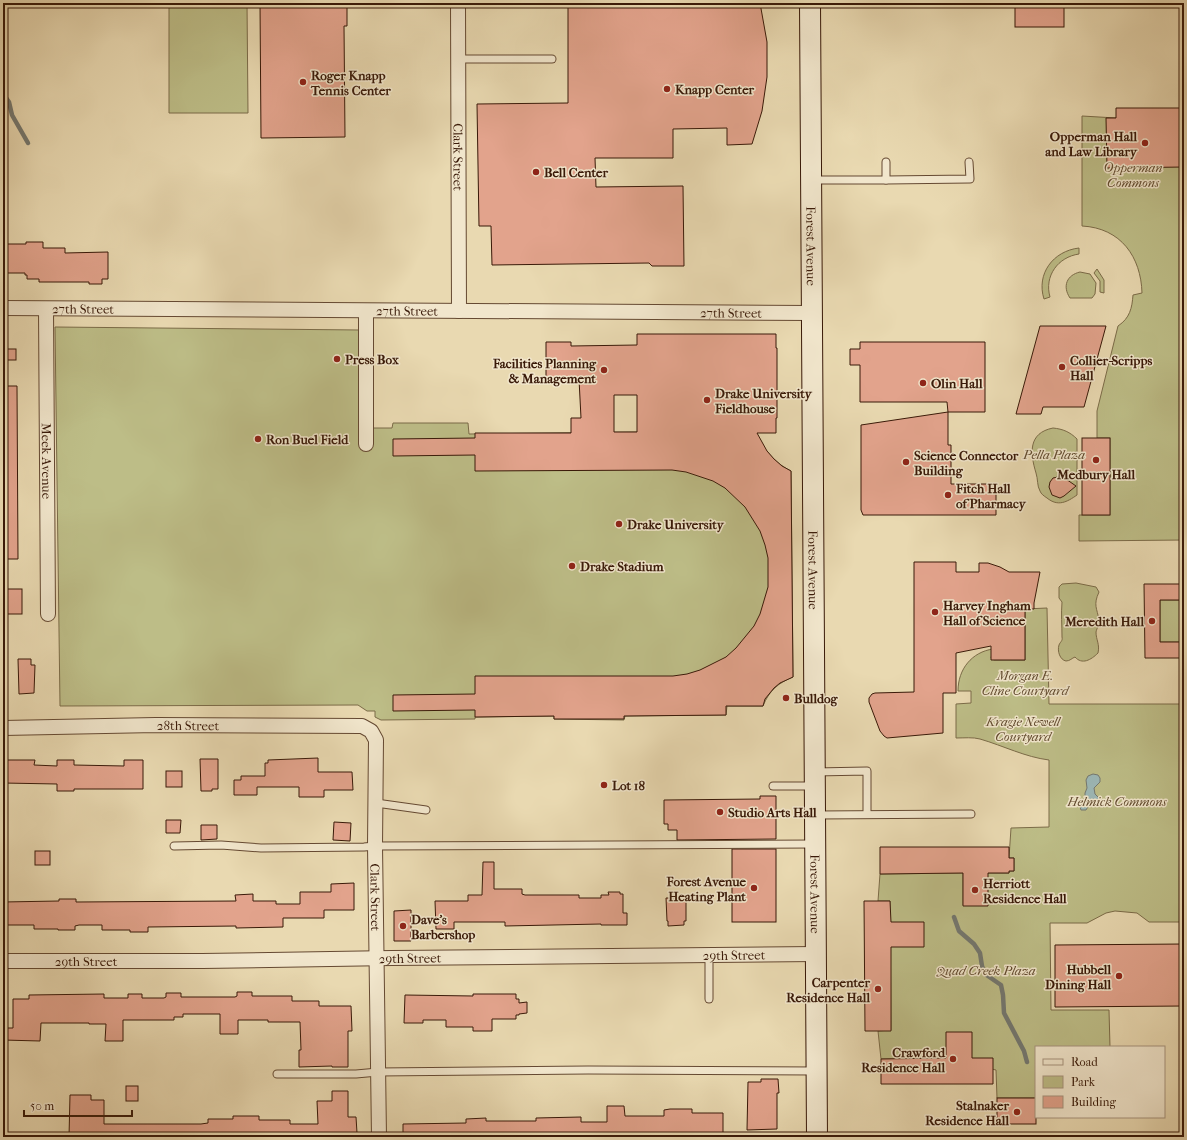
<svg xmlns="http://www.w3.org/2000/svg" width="1187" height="1140" font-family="'IM FELL French Canon',serif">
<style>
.green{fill:#bdbd87;stroke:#7b6b48}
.water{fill:#9cb7b6;stroke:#747870}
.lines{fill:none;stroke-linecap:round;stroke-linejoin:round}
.stream{stroke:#747870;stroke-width:4.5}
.building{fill:#e2a38c;stroke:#391908;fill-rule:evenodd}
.service-casing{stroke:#654932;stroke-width:9}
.minor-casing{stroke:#654932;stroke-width:16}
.secondary-casing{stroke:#391908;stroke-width:22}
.service{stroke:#f1e6cc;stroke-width:7}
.minor{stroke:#f1e6cc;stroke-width:14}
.secondary{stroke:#f1e6cc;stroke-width:20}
.poi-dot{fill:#8f2418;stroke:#f1e6cc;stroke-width:1.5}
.labels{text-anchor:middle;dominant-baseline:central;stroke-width:3;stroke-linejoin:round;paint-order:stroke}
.poi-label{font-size:13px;font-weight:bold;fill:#391908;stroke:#f1e6cc;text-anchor:start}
.street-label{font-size:13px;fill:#391908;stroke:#f1e6cc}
.park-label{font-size:13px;font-style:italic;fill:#614a2e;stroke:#f1e6cc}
</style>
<rect width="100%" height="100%" fill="#e9d9b1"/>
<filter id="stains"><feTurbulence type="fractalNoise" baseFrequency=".005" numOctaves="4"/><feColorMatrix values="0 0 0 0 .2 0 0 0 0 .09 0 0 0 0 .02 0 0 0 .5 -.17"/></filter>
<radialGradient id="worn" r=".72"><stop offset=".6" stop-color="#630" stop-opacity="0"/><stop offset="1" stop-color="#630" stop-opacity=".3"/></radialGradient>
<g class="green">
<path d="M169 3H247L248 113H169Z"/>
<path d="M1184 108V540L1079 541V515H1110V438H1097V411L1118 326C1130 318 1132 308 1133 295L1142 293C1141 257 1121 228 1082 226V116L1116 118Z"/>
<path d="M1079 248V254C1058 257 1044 276 1050 297L1044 299C1036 274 1053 251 1079 248Z"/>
<path d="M1097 269 1104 280V293L1100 292V281L1094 273Z"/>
<path d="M1080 272 1090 274 1096 283 1095 294 1092 298H1070C1062 286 1067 275 1080 272Z"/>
<path d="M55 327 360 330 361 428H392L393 423H468L469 434 637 432V433L767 451C774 460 781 466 791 471L793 677C778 683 769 691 763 706H727L726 715 625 716 624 720 554 719V716L475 717V719L381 720 375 717V711H367L358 705 60 706Z"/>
<path d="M1053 428C1063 429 1070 432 1077 439V495C1067 502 1058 507 1047 498 1044 496 1041 494 1040 491 1037 486 1038 479 1036 473 1030 453 1028 433 1053 428Z"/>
<path d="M1076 583 1096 587 1099 592C1093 605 1097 608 1099 620 1100 625 1097 627 1096 632 1096 640 1100 644 1098 653 1091 660 1082 665 1075 657 1072 658 1070 661 1066 661 1060 660 1057 651 1059 645 1060 642 1063 641 1062 637 1062 625 1061 614 1062 602L1059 598V587L1062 584Z"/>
<rect x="1160" y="600" width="24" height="42"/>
<path d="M1047 608 1049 704H1184V922H1149L1137 913 1115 911 1106 913 1087 923H1050L1051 1010H1109L1110 1047H1036V1098H997L996 1070 946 1058 881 1059 878 1031 891 1030 890 901H878L880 874 963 873V905L988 873H1009V871H1014V858H1009L1011 828 1049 827V760C1025 757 1004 746 980 739 973 737 964 738 956 738V704L971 703V691H958C958 669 972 652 993 649L991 658 994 660H1025V609Z"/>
</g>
<path class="water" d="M1093 774 1098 775 1100 778V782L1094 788 1095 794 1099 798V800L1096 803 1089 805 1086 810H1081L1080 807 1085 800V793L1087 788 1086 780 1088 776Z"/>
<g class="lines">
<g class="stream">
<path d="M3 90 4 95 9 102 12 115 28 143"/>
<path d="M954 917 959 931 974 944 980 953 982 966 985 974 1001 985 1003 995 1004 1013 1024 1051 1027 1062"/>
</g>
</g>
<g class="building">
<path d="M260 3H347V26H344L345 137 261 138Z"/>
<path d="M568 3H760L767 42V77L762 111 752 144 727 145V128L673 129V158H595L596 187 683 186 684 266H652L649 263 492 265 491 226H479L477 104 568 103Z"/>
<rect x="1015" y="3" width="49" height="24"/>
<path d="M1116 108H1184V167L1107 168 1106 118H1116Z"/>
<path d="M26 242H43V248H65V253L108 252V279H102V284H89V282H39V279H27V275H25V273H3V244H26Z"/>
<path d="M1040 326H1106L1084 407H1043L1041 414H1016Z"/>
<path d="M637 334H776V348H777V418H776V433H757L767 451 774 459 782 466 791 471 793 677 780 683 774 688 765 699 763 706H726V715L624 716V719H554V716L475 717V710L393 711V695L475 694V676H673L687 674 700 670 726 657 736 648 754 626 760 614 768 587V558L765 545 760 531 745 507 725 488 713 481 686 472 672 470 475 471V455L393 456V439L475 438V433H571V418H581L579 379 546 380V342H571V346L637 345ZM614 395H637V432H614Z"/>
<path d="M860 342H985V412H948L947 402H860V365H850V349H860Z"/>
<rect x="3" y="349" width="13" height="11"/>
<path d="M3 386H17L18 559H3Z"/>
<path d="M948 412V445H951V484H996V515H863L861 510V425Z"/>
<rect x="1082" y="438" width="28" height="77"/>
<path d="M1058 477H1063L1076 486 1064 496 1060 498 1052 495 1049 487 1050 482 1053 478Z"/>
<path d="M914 562H956V572H979V563H988L1000 567 1009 572H1040L1034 603V609H1025V660H991V646L956 653V693H943V733L887 738 884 736 880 731 869 702V698L872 694 875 693 914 692Z"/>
<path d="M1144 584H1184V600H1160V642H1184V658H1145Z"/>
<rect x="3" y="589" width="19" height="25"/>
<path d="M18 659H31V665H35L34 693 19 694Z"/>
<path d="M318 758V772H352L353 790H324V797H299V787H257V795H234V780H241V776H265V763H268V760Z"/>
<path d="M200 759H218V789H212V791H201Z"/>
<path d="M3 760H35L34 765 57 766V760H74V765L124 766V760H143V789H74V791H57V784L3 783Z"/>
<rect x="166" y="771" width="16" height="16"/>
<path d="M760 796H776V839L677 840V830H668V824H664V800L760 799Z"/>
<path d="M166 820H181L180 833H166Z"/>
<path d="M334 822 351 823 350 841 333 840Z"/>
<path d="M201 825H217V839L201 840Z"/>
<path d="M880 847H1009V858H1014V871H1009V873H988V906H963V873L880 874Z"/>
<rect x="732" y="849" width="44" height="73"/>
<rect x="35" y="851" width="15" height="14"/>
<path d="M483 862H494V889H522V894L525 895H579V898H601V895H609L608 892H620V894H623V913H627V925H601V924L505 926V922H454V929H436L435 901H468V895H482Z"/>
<path d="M354 883V910H324V918H283V927L236 928V926L148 927V932H130V930H102V925H79L75 926V930H58V929H34V925H3V902L59 901V899H76V902L236 901 235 895 253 894V901H276V904H300V892H331V884Z"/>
<path d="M666 898H686V921H684V925L668 926V921H667Z"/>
<path d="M864 901H890L891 922H924V947H891V1031H865Z"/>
<path d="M411 910V941H394V911Z"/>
<path d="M1184 944V1006L1055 1007V945Z"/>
<path d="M237 992H252V996H292V1001H319V1006H351L352 1031H348V1067H332V1066L299 1067V1050H301L300 1022H268V1020H238V1034H220V1014H183V1017H174V1020H123V1041H105L106 1024H89V1023H41L40 1041 3 1040V1028H13V999H29V995L104 994V998H128V994H142V998H164L166 997V993H181V997H235L237 996Z"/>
<path d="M473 994H516V999H519V1003L527 1002V1013L519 1014V1015H516V1019H492V1031H473V1027H446V1020H423V1023H404L405 995 473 996Z"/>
<path d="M946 1032H972V1058H993V1084H881V1059L946 1058Z"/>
<path d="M761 1079H778L779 1093H777V1129L747 1130 748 1082H761Z"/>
<rect x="126" y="1086" width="12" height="15"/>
<path d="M332 1091H348V1117H356L357 1133H339V1137H69L70 1095H91V1100H104V1124H201L208 1123V1119H233V1116H259V1120H290V1124H318L317 1101H332Z"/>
<rect x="997" y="1098" width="39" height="26"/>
<path d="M607 1106H624L625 1116H664V1110L670 1109H692V1113H723V1135H692V1137H403V1124L466 1123V1119L486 1118V1121H536V1118L581 1117V1122H607Z"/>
</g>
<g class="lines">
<defs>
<g id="service">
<path d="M458 59H552"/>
<path d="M813 180H886V162"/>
<path d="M886 180 970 179 969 162"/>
<path d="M815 772 867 771V814"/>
<path d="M773 786H813"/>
<path d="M376 803 426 810"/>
<path d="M817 815 971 814"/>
<path d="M174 846 221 845 261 848 364 847 375 846 815 844"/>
<path d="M709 999V955"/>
<path d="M277 1074H356L378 1072 588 1070 815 1071"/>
</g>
<g id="minor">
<path id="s1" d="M458 3 459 311"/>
<path id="s2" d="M3 308 812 313"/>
<path id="s3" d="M46 309 48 614"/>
<path d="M366 311V444"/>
<path id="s4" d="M3 728 156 725 362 726 371 731 376 740 375 846 379 1137"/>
<path id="s5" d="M3 961H202L392 958 816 954"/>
</g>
<g id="secondary">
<path id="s6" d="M810 3 817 1137"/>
</g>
</defs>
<use href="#service" class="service-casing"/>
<use href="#minor" class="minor-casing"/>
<use href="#secondary" class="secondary-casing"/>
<use href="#service" class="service"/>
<use href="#minor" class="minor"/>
<use href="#secondary" class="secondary"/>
</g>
<g class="poi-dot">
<circle cx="303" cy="82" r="4"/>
<circle cx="667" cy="89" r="4"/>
<circle cx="1145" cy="143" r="4"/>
<circle cx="536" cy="172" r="4"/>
<circle cx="337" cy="359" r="4"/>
<circle cx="1062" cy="367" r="4"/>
<circle cx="604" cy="370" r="4"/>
<circle cx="923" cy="383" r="4"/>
<circle cx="707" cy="400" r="4"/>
<circle cx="258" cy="439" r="4"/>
<circle cx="1096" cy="460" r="4"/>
<circle cx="906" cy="462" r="4"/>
<circle cx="948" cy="495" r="4"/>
<circle cx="619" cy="524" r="4"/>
<circle cx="572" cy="566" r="4"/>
<circle cx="935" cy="612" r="4"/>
<circle cx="1152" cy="621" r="4"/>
<circle cx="786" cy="698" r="4"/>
<circle cx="604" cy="785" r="4"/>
<circle cx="720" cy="812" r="4"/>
<circle cx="754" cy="888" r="4"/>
<circle cx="975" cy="890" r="4"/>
<circle cx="403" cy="926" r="4"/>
<circle cx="1119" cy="976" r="4"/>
<circle cx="878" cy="989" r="4"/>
<circle cx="953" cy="1059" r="4"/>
<circle cx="1017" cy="1112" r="4"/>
</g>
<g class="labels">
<g class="poi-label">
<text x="311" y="75">Roger Knapp<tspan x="311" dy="15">Tennis Center</tspan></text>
<text x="675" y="89">Knapp Center</text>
<text x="1137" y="136" text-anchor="end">Opperman Hall<tspan x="1137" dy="15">and Law Library</tspan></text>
<text x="544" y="172">Bell Center</text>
<text x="345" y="359">Press Box</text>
<text x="1070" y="360">Collier-Scripps<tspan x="1070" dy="15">Hall</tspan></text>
<text x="596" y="363" text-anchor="end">Facilities Planning<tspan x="596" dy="15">&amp; Management</tspan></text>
<text x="931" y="383">Olin Hall</text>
<text x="715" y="393">Drake University<tspan x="715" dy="15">Fieldhouse</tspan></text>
<text x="266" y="439">Ron Buel Field</text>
<text x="914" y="455">Science Connector<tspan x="914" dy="15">Building</tspan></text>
<text x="1096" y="474" text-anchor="middle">Medbury Hall</text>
<text x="956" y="488">Fitch Hall<tspan x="956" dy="15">of Pharmacy</tspan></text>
<text x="627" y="524">Drake University</text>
<text x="580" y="566">Drake Stadium</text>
<text x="943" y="605">Harvey Ingham<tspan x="943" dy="15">Hall of Science</tspan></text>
<text x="1144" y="621" text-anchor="end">Meredith Hall</text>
<text x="794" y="698">Bulldog</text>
<text x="612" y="785">Lot 18</text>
<text x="728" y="812">Studio Arts Hall</text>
<text x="746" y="881" text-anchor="end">Forest Avenue<tspan x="746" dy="15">Heating Plant</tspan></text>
<text x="983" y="883">Herriott<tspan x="983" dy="15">Residence Hall</tspan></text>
<text x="411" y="919">Dave's<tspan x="411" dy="15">Barbershop</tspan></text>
<text x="1111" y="969" text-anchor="end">Hubbell<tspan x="1111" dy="15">Dining Hall</tspan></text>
<text x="870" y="982" text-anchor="end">Carpenter<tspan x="870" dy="15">Residence Hall</tspan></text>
<text x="945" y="1052" text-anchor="end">Crawford<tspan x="945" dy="15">Residence Hall</tspan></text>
<text x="1009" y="1105" text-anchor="end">Stalnaker<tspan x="1009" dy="15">Residence Hall</tspan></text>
</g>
<g class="street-label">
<text stroke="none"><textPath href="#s1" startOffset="154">Clark Street</textPath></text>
<text stroke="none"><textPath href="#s6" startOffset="243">Forest Avenue</textPath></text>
<text stroke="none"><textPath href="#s2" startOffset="80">27th Street</textPath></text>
<text stroke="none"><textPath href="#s2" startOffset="404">27th Street</textPath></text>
<text stroke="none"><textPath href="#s2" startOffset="728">27th Street</textPath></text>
<text stroke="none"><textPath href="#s3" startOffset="152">Meek Avenue</textPath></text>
<text stroke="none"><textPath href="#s6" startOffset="567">Forest Avenue</textPath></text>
<text stroke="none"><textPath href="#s4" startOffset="185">28th Street</textPath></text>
<text stroke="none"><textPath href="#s6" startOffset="891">Forest Avenue</textPath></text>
<text stroke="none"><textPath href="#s4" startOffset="537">Clark Street</textPath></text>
<text stroke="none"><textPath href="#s5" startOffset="731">29th Street</textPath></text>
<text stroke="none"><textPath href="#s5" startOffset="407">29th Street</textPath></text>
<text stroke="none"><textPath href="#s5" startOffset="83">29th Street</textPath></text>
</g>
<g class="park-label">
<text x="1133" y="167">Opperman<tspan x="1133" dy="15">Commons</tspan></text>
<text x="1054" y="454">Pella Plaza</text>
<text x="1025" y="675">Morgan E.<tspan x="1025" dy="15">Cline Courtyard</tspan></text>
<text x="1023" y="721">Kragie Newell<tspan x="1023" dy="15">Courtyard</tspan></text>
<text x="1117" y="801">Helmick Commons</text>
<text x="986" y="970">Quad Creek Plaza</text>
</g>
</g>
<rect width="1187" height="1140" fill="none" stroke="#e9d9b1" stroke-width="16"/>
<rect x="4" y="4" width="1179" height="1132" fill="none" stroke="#391908" stroke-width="2"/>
<rect x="8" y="8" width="1171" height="1124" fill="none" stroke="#391908"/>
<rect x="1035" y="1046" width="130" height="72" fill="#f1e6cc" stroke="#a7947e"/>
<rect x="1043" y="1059" width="20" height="6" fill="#f1e6cc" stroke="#a7947e"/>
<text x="1071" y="1066" font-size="12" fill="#391908">Road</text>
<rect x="1043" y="1076" width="20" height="12" fill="#bdbd87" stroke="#a7947e"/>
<text x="1071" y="1086" font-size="12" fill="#391908">Park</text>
<rect x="1043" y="1096" width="20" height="12" fill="#e2a38c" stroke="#a7947e"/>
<text x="1071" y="1106" font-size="12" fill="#391908">Building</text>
<path d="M24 1110v6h108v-6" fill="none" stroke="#391908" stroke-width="2"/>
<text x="30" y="1110" font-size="12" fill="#391908" stroke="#f1e6cc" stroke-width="3" paint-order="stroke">50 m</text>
<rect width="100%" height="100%" filter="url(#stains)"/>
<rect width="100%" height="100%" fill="url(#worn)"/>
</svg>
